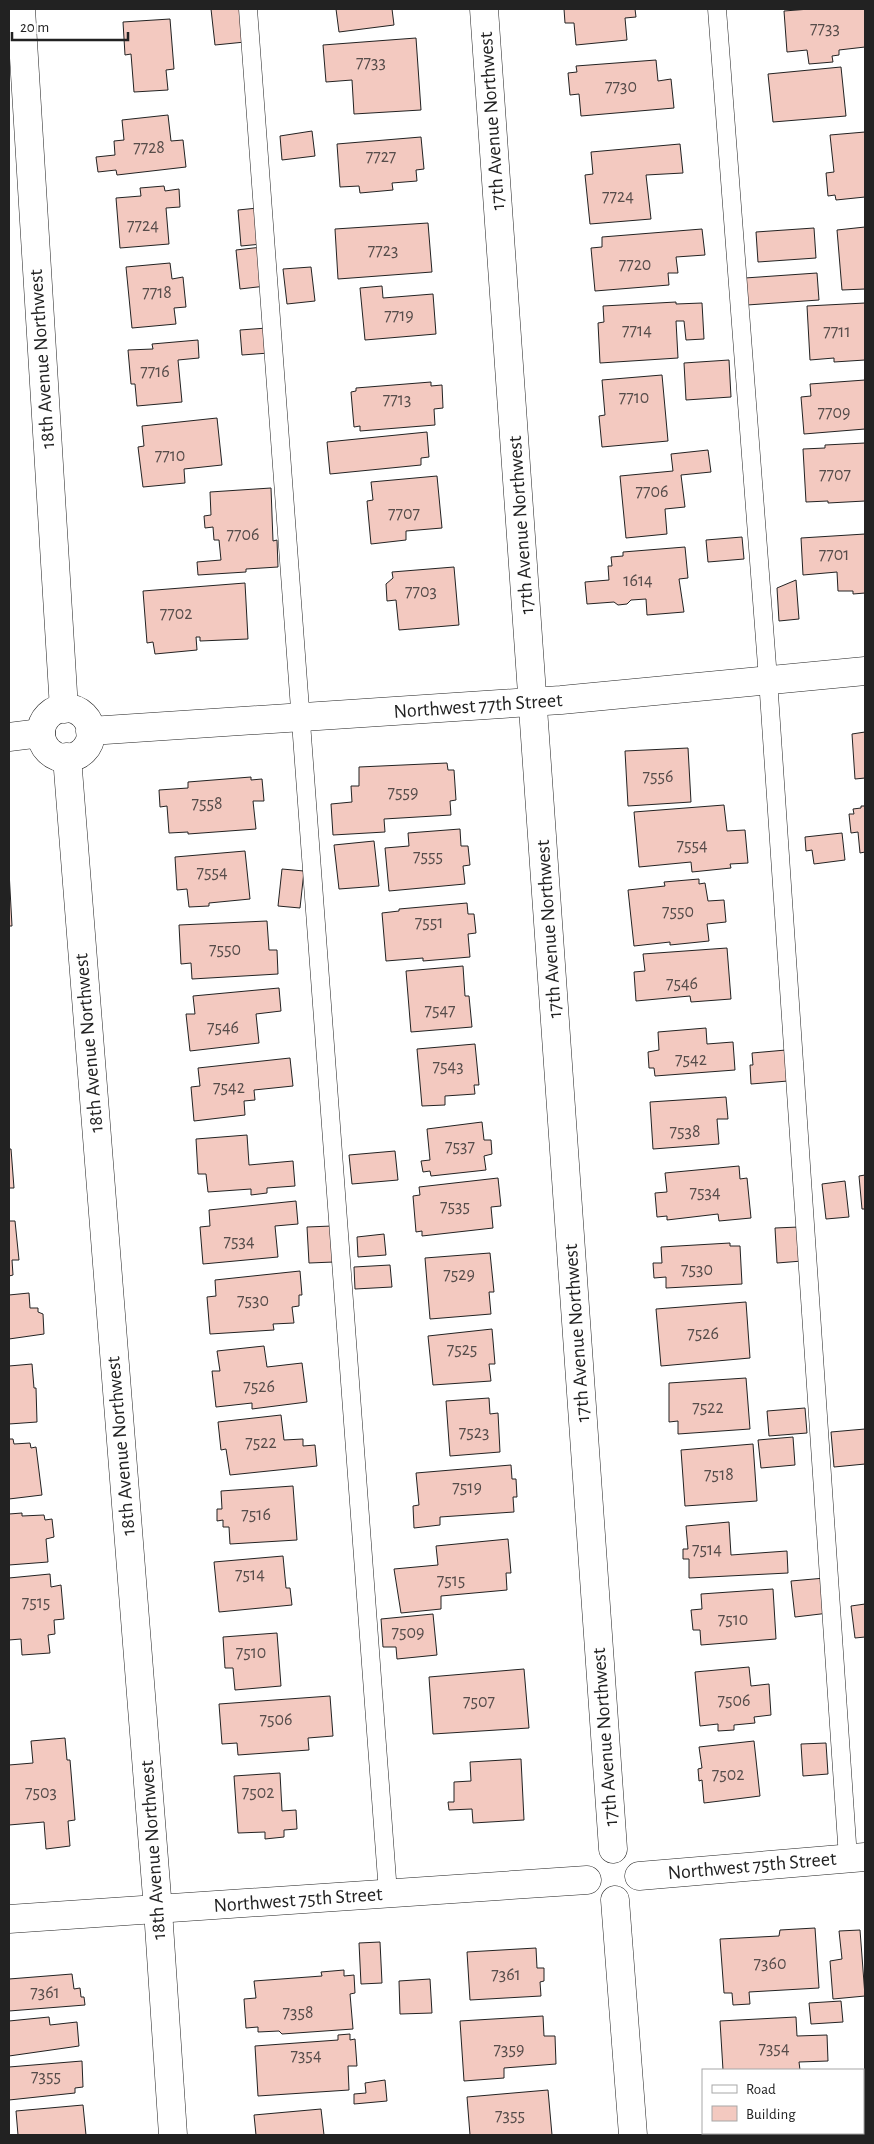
<svg xmlns="http://www.w3.org/2000/svg" width="874" height="2144" font-family="'Alegreya Sans',sans-serif">
<style>
.building{fill:#f3c9c0;stroke:#222}
.lines{fill:none;stroke-linecap:round;stroke-linejoin:round}
.service-casing{stroke:#222;stroke-width:19}
.minor-casing{stroke:#222;stroke-width:29}
.service{stroke:#fff;stroke-width:18}
.minor{stroke:#fff;stroke-width:28}
.labels{text-anchor:middle;dominant-baseline:central;stroke-width:4;stroke-linejoin:round;paint-order:stroke}
.number-label{font-size:18px;fill:#564c4a}
.street-label{font-size:20px;fill:#222;stroke:#fff}
</style>
<rect width="100%" height="100%" fill="#fff"/>
<g class="building">
<path d="M211 9H242L245 42 215 45Z"/>
<path d="M336 9H392L394 25 339 32Z"/>
<path d="M564 9H635L636 17 625 18 627 40 576 45 574 23H565Z"/>
<path d="M810 9H865V47L839 50V55L832 56 833 62 809 64 807 50 787 52 784 11Z"/>
<path d="M170 19 174 69 166 70 168 90 134 92 131 54 125 55 123 22Z"/>
<path d="M416 38 421 110 354 114 352 80 326 82 323 45Z"/>
<path d="M656 60 658 81 671 79 674 108 581 116 579 94 570 95 568 73 577 72 576 66Z"/>
<path d="M841 67 846 116 773 122 768 74Z"/>
<path d="M168 115 171 141 183 140 186 167 117 175 116 170 98 172 96 157 115 155 114 141 124 140 122 120Z"/>
<path d="M312 131 315 156 282 160 280 136Z"/>
<path d="M865 132V197L836 200 835 195 828 196 826 173 834 172 830 135Z"/>
<path d="M421 137 424 169 416 170 417 181 392 183 393 190 360 193 359 186 340 187 337 144Z"/>
<path d="M680 144 683 173 646 175 651 219 590 224 585 175 593 174 591 152Z"/>
<path d="M164 186 165 191 179 189 180 207 166 208 169 244 120 248 116 198 141 196 140 188Z"/>
<path d="M258 208 262 244 241 246 238 210Z"/>
<path d="M428 223 432 272 338 279 335 229Z"/>
<path d="M865 227V289L842 290 837 230Z"/>
<path d="M814 228 816 258 758 262 756 232Z"/>
<path d="M702 229 705 255 676 257 678 273H668L669 285 595 291 591 248 602 247V237Z"/>
<path d="M262 247 266 286 240 289 236 250Z"/>
<path d="M170 263 172 279 183 277 186 307 174 308 176 324 132 328 126 267Z"/>
<path d="M311 267 315 301 287 304 283 269Z"/>
<path d="M817 273 819 300 747 305 745 278Z"/>
<path d="M382 286 383 298 433 294 436 334 365 340 360 288Z"/>
<path d="M676 302V304L702 303 704 339 686 340 684 321H676L678 358 600 363 598 323 604 322 603 306Z"/>
<path d="M865 303V360L834 362V358L810 360 807 306Z"/>
<path d="M267 328 269 353 242 355 240 330Z"/>
<path d="M198 340 199 358 178 360 182 402 137 406 135 384H131L128 350 153 349 152 344Z"/>
<path d="M729 360 731 397 686 400 684 363Z"/>
<path d="M662 375 668 441 602 447 599 416 605 415 602 380Z"/>
<path d="M865 380V429L804 434 801 397 811 396 810 384Z"/>
<path d="M431 382V386L442 385 443 408 434 409 435 425 360 431V426L354 427 351 392 356 391V388Z"/>
<path d="M217 418 222 465 184 469 185 483 143 487 138 447 144 446 142 426Z"/>
<path d="M427 432 429 457 421 458V465L330 474 327 442Z"/>
<path d="M865 443V501L828 503V501L806 502 803 449 825 448V445Z"/>
<path d="M708 450 711 472 681 475 685 507 665 509 667 534 626 538 620 476 673 471 671 454Z"/>
<path d="M437 476 442 528 406 531V540L371 544 367 501 373 500 371 482Z"/>
<path d="M271 488 273 541 277 540 278 567 246 569V572L198 575 197 562 221 560 219 540H214L213 527 205 528 204 516 211 515 210 492Z"/>
<path d="M865 534V593L853 594V591H838L837 572 803 575 801 538Z"/>
<path d="M742 537 744 559 708 562 706 540Z"/>
<path d="M685 547 688 578 679 579 684 612 647 615 646 599 631 600 627 604 618 605 614 602 587 604 585 582 609 580 608 566H612L611 557 623 556V552Z"/>
<path d="M454 567 459 625 399 630 396 600 387 601 386 584 393 578 392 572Z"/>
<path d="M796 580 799 619 779 621 777 588Z"/>
<path d="M245 583 248 639 200 641V637H196L197 650 155 654 153 642 147 643 143 591Z"/>
<path d="M865 732V778L855 779 852 734Z"/>
<path d="M688 748 691 802 628 806 625 751Z"/>
<path d="M447 763 448 770H454L456 800 450 801 451 815 384 819 385 832 333 835 331 804 352 802 351 786H359V767Z"/>
<path d="M251 777V780L262 779 264 801H253L256 829 188 834V832L169 833 167 806 160 807 159 790 188 788V782Z"/>
<path d="M724 805 727 831 745 830 748 863 730 864 731 868 692 872 691 862 639 867 634 812Z"/>
<path d="M861 806H865V852L860 853 858 832 851 833 849 814H854L853 809 861 808Z"/>
<path d="M460 829 461 846H468L470 865 463 866 465 884 389 891 385 848 409 846 408 833Z"/>
<path d="M842 833 845 860 814 864 812 850 806 851 805 837Z"/>
<path d="M374 841 379 886 339 889 334 845Z"/>
<path d="M245 851 250 899 209 903V906L189 907 187 889 177 890 175 857Z"/>
<path d="M282 869 304 871 300 908 278 906Z"/>
<path d="M9 871 12 926H9Z"/>
<path d="M699 879V884L705 883 708 901 724 900 726 922 707 924 709 941 670 945V942L634 946 628 890 665 886 664 882Z"/>
<path d="M467 903 468 914H474L476 933 468 934 470 957 423 961V958L386 961 382 913 399 911V909Z"/>
<path d="M267 921 269 950H277L278 974 192 979 191 963 181 964 179 925Z"/>
<path d="M727 948 731 999 691 1002 690 996 636 1001 634 972 645 971 643 954Z"/>
<path d="M463 966 465 996H469L472 1027 411 1032 406 971Z"/>
<path d="M279 988 281 1011 256 1014 259 1043 190 1051 186 1014H195L193 996Z"/>
<path d="M706 1028 707 1044 733 1042 735 1070 655 1076 654 1068H649L648 1052 659 1050 658 1032Z"/>
<path d="M475 1044 479 1085H474L475 1094 445 1096V1105L422 1106 417 1049Z"/>
<path d="M786 1050 788 1081 751 1084 750 1065H753L752 1053Z"/>
<path d="M290 1058 293 1086 254 1090 255 1100 244 1101 245 1115 194 1121 191 1087 200 1086 198 1068Z"/>
<path d="M726 1097 728 1119H717L719 1144 653 1149 650 1102Z"/>
<path d="M482 1122 484 1140H491L492 1154 484 1156 486 1170 431 1176 430 1171 423 1172 421 1161 430 1160 427 1129Z"/>
<path d="M247 1135 249 1165 293 1161 295 1186 267 1188V1193L251 1195V1189L208 1192 206 1174H198L196 1139Z"/>
<path d="M9 1149H11L14 1188H9Z"/>
<path d="M395 1151 398 1180 352 1184 349 1155Z"/>
<path d="M739 1166 740 1179 747 1178 751 1218 719 1221 718 1214 667 1220V1216L657 1217 655 1193 667 1192 665 1173Z"/>
<path d="M865 1175V1209H862L859 1176Z"/>
<path d="M498 1178 501 1206 491 1207 493 1228 422 1236V1231L416 1232 413 1196 420 1195 419 1187Z"/>
<path d="M845 1181 849 1217 826 1219 822 1184Z"/>
<path d="M296 1201 298 1224 275 1226 278 1257 203 1264 200 1227 210 1226 209 1210Z"/>
<path d="M9 1221H15L19 1260H12L13 1275 9 1276Z"/>
<path d="M332 1226 334 1262 309 1263 307 1227Z"/>
<path d="M799 1227 802 1261 777 1263 775 1228Z"/>
<path d="M384 1234 386 1255 358 1257 357 1237Z"/>
<path d="M730 1243V1246H740L742 1284 666 1288V1277L654 1278 653 1263H662L661 1247Z"/>
<path d="M490 1253 494 1292H489L491 1314 430 1319 425 1258Z"/>
<path d="M390 1265 392 1287 355 1289 354 1267Z"/>
<path d="M300 1271 302 1295H299V1306L292 1307 294 1323 273 1324 274 1330 210 1334 207 1297 216 1296 215 1280Z"/>
<path d="M29 1293 30 1308H38V1312L43 1314 44 1334 9 1339V1295Z"/>
<path d="M746 1302 750 1358 661 1366 656 1309Z"/>
<path d="M492 1329 495 1364H489L491 1381 433 1385 428 1336Z"/>
<path d="M264 1346 267 1367 302 1363 307 1402 252 1409V1403L216 1407 212 1371H220L217 1351Z"/>
<path d="M32 1364 34 1388H36L37 1422 9 1424V1366Z"/>
<path d="M746 1378 750 1429 678 1434V1421L669 1422V1383Z"/>
<path d="M489 1398 490 1414 498 1413 500 1452 450 1456 446 1401Z"/>
<path d="M805 1408 807 1433 769 1436 767 1411Z"/>
<path d="M281 1415 284 1440 303 1439V1446L315 1445 317 1466 230 1475 226 1449 221 1450 218 1422Z"/>
<path d="M865 1429V1464L834 1467 831 1432Z"/>
<path d="M793 1437 795 1465 761 1468 758 1440Z"/>
<path d="M9 1439H13L14 1444 30 1443 31 1448 36 1447 42 1495 9 1499Z"/>
<path d="M753 1444 757 1501 685 1506 681 1450Z"/>
<path d="M511 1465 512 1479H516L517 1497H513L514 1512 440 1517V1525L414 1528 413 1506 419 1505 416 1473Z"/>
<path d="M293 1486 297 1540 230 1544 229 1527H223V1520L217 1521V1509H222L221 1491Z"/>
<path d="M22 1513V1516L44 1515 45 1520 52 1519 54 1537 46 1539 48 1562 9 1565V1514Z"/>
<path d="M729 1522 731 1555 787 1551 788 1573 689 1578V1559H683V1549H688L686 1526Z"/>
<path d="M508 1539 511 1573H506L507 1590 441 1596V1609L401 1613 394 1569 438 1565 436 1546Z"/>
<path d="M283 1556 286 1588H290L292 1605 219 1612 214 1562Z"/>
<path d="M50 1574 51 1587 61 1585 64 1619 54 1620 55 1634 48 1635 50 1653 22 1655 21 1639 9 1640V1578Z"/>
<path d="M825 1578 829 1613 795 1617 791 1581Z"/>
<path d="M773 1589 776 1639 701 1645 700 1630H693L691 1610 702 1609 701 1594Z"/>
<path d="M865 1604V1637L855 1638 851 1606Z"/>
<path d="M433 1614 437 1655 397 1659 396 1647H383L381 1619Z"/>
<path d="M277 1633 281 1686 235 1690 233 1668H225L223 1637Z"/>
<path d="M749 1667 751 1686 769 1684 771 1715 754 1717 755 1723 734 1725V1730L718 1731V1724L700 1726 695 1672Z"/>
<path d="M524 1669 529 1728 433 1734 429 1677Z"/>
<path d="M330 1696 333 1736 308 1738 309 1750 238 1755 237 1743 222 1744 219 1704Z"/>
<path d="M65 1738 67 1760H70L75 1820 68 1821 70 1846 46 1849 44 1822 9 1825V1765L33 1763 31 1741Z"/>
<path d="M754 1741 760 1796 704 1803 702 1780 699 1781 698 1769 702 1768 699 1747Z"/>
<path d="M826 1743 828 1774 803 1776 801 1744Z"/>
<path d="M521 1759 524 1820 473 1823 472 1809 449 1810 448 1802H454V1782L471 1781 470 1762Z"/>
<path d="M280 1773 282 1811 296 1810 297 1829 284 1830V1837L265 1839V1832L238 1833 234 1776Z"/>
<path d="M815 1928 819 1988 749 1992 750 2004 733 2005 732 1993H724L720 1939 779 1936 780 1930Z"/>
<path d="M860 1930 865 1996 833 1999 830 1961 842 1959 839 1931Z"/>
<path d="M380 1942 382 1983 361 1984 359 1943Z"/>
<path d="M536 1948 537 1968H544V1981L540 1982 541 1996 470 2000 467 1952Z"/>
<path d="M344 1970V1976L354 1975 355 1993 350 1994 353 2029 282 2034 279 2031 258 2032V2027L246 2028 244 1999 256 1998 254 1981 322 1976 321 1972Z"/>
<path d="M72 1974 74 1989 80 1988 81 1997H84L85 2005 9 2011V1979Z"/>
<path d="M430 1979 432 2013 400 2014 399 1981Z"/>
<path d="M841 2001 843 2022 811 2024 809 2003Z"/>
<path d="M543 2016 544 2036H555L556 2064 504 2068V2078L464 2081 460 2021Z"/>
<path d="M49 2017 50 2025 77 2022 79 2046 9 2056V2021Z"/>
<path d="M796 2017 797 2036 827 2035 828 2061 799 2062 800 2070H723L720 2021Z"/>
<path d="M350 2034V2040L355 2039 357 2066H348L349 2090 258 2096 255 2046 338 2040V2035Z"/>
<path d="M82 2061 83 2087 75 2088V2093L9 2100V2067Z"/>
<path d="M385 2080 387 2101 354 2104V2094L366 2093 365 2083Z"/>
<path d="M548 2090 552 2135H470L467 2097Z"/>
<path d="M83 2105 86 2135H18L16 2111Z"/>
<path d="M321 2109 324 2135H256L254 2115Z"/>
<rect x="724" y="2133" width="83" height="2"/>
</g>
<g class="lines">
<defs>
<g id="service">
<path d="M248 9 388 1893"/>
<path d="M717 9 768 679 848 1858"/>
</g>
<g id="minor">
<path d="M21 9 64 709"/>
<path d="M484 9 613 1849"/>
<circle cx="66" cy="733" r="25"/>
<path d="M90 731 561 700 865 671"/>
<path d="M9 737 41 733"/>
<path d="M67 757 158 1910 173 2135"/>
<path d="M639 1876 865 1857"/>
<path d="M615 1900 633 2135"/>
<path d="M9 1919 587 1880"/>
</g>
</defs>
<use href="#service" class="service-casing"/>
<use href="#minor" class="minor-casing"/>
<use href="#service" class="service"/>
<use href="#minor" class="minor"/>
</g>
<g class="labels">
<g class="number-label">
<text x="825" y="29">7733</text>
<text x="371" y="63">7733</text>
<text x="621" y="87">7730</text>
<text x="149" y="148">7728</text>
<text x="381" y="157">7727</text>
<text x="618" y="197">7724</text>
<text x="143" y="226">7724</text>
<text x="383" y="251">7723</text>
<text x="635" y="265">7720</text>
<text x="157" y="293">7718</text>
<text x="399" y="316">7719</text>
<text x="637" y="331">7714</text>
<text x="837" y="332">7711</text>
<text x="155" y="372">7716</text>
<text x="634" y="398">7710</text>
<text x="397" y="400">7713</text>
<text x="834" y="413">7709</text>
<text x="170" y="456">7710</text>
<text x="835" y="475">7707</text>
<text x="652" y="492">7706</text>
<text x="404" y="514">7707</text>
<text x="243" y="535">7706</text>
<text x="834" y="555">7701</text>
<text x="638" y="581">1614</text>
<text x="421" y="592">7703</text>
<text x="176" y="614">7702</text>
<text x="658" y="777">7556</text>
<text x="403" y="793">7559</text>
<text x="207" y="804">7558</text>
<text x="692" y="846">7554</text>
<text x="428" y="857">7555</text>
<text x="212" y="873">7554</text>
<text x="678" y="912">7550</text>
<text x="429" y="923">7551</text>
<text x="225" y="950">7550</text>
<text x="682" y="984">7546</text>
<text x="440" y="1011">7547</text>
<text x="223" y="1028">7546</text>
<text x="691" y="1060">7542</text>
<text x="448" y="1067">7543</text>
<text x="229" y="1088">7542</text>
<text x="685" y="1132">7538</text>
<text x="460" y="1147">7537</text>
<text x="705" y="1193">7534</text>
<text x="455" y="1207">7535</text>
<text x="239" y="1242">7534</text>
<text x="697" y="1270">7530</text>
<text x="459" y="1275">7529</text>
<text x="253" y="1301">7530</text>
<text x="703" y="1334">7526</text>
<text x="462" y="1350">7525</text>
<text x="259" y="1387">7526</text>
<text x="708" y="1408">7522</text>
<text x="474" y="1433">7523</text>
<text x="261" y="1443">7522</text>
<text x="719" y="1475">7518</text>
<text x="467" y="1488">7519</text>
<text x="256" y="1515">7516</text>
<text x="707" y="1550">7514</text>
<text x="250" y="1575">7514</text>
<text x="451" y="1581">7515</text>
<text x="36" y="1603">7515</text>
<text x="733" y="1620">7510</text>
<text x="408" y="1633">7509</text>
<text x="251" y="1653">7510</text>
<text x="734" y="1701">7506</text>
<text x="479" y="1702">7507</text>
<text x="276" y="1720">7506</text>
<text x="728" y="1775">7502</text>
<text x="41" y="1793">7503</text>
<text x="258" y="1793">7502</text>
<text x="770" y="1964">7360</text>
<text x="506" y="1975">7361</text>
<text x="45" y="1993">7361</text>
<text x="298" y="2013">7358</text>
<text x="774" y="2049">7354</text>
<text x="509" y="2050">7359</text>
<text x="306" y="2056">7354</text>
<text x="46" y="2077">7355</text>
<text x="510" y="2116">7355</text>
</g>
<g class="street-label">
<text transform="translate(492 121) rotate(-94)">17th Avenue Northwest</text>
<text transform="translate(42 359) rotate(-94)">18th Avenue Northwest</text>
<text transform="translate(521 525) rotate(-94)">17th Avenue Northwest</text>
<text transform="translate(478 706) rotate(-4)">Northwest 77th Street</text>
<text transform="translate(549 929) rotate(-94)">17th Avenue Northwest</text>
<text transform="translate(89 1043) rotate(-95)">18th Avenue Northwest</text>
<text transform="translate(577 1333) rotate(-94)">17th Avenue Northwest</text>
<text transform="translate(121 1446) rotate(-95)">18th Avenue Northwest</text>
<text transform="translate(605 1737) rotate(-94)">17th Avenue Northwest</text>
<text transform="translate(153 1850) rotate(-94)">18th Avenue Northwest</text>
<text transform="translate(752 1866) rotate(-5)">Northwest 75th Street</text>
<text transform="translate(298 1900) rotate(-4)">Northwest 75th Street</text>
</g>
</g>
<rect width="874" height="2144" fill="none" stroke="#222222" stroke-width="20"/>
<rect x="702" y="2069" width="162" height="65" fill="#ffffff" stroke="#a7a7a7"/>
<rect x="712" y="2085" width="25" height="8" fill="#ffffff" stroke="#a7a7a7"/>
<text x="746" y="2094" font-size="15" fill="#222222">Road</text>
<rect x="712" y="2106" width="25" height="15" fill="#f3c9c0" stroke="#a7a7a7"/>
<text x="746" y="2119" font-size="15" fill="#222222">Building</text>
<path d="M12 32v8h116v-8" fill="none" stroke="#222222" stroke-width="2.5"/>
<text x="20" y="32" font-size="15" fill="#222222" stroke="#ffffff" stroke-width="4" paint-order="stroke">20 m</text>
</svg>
